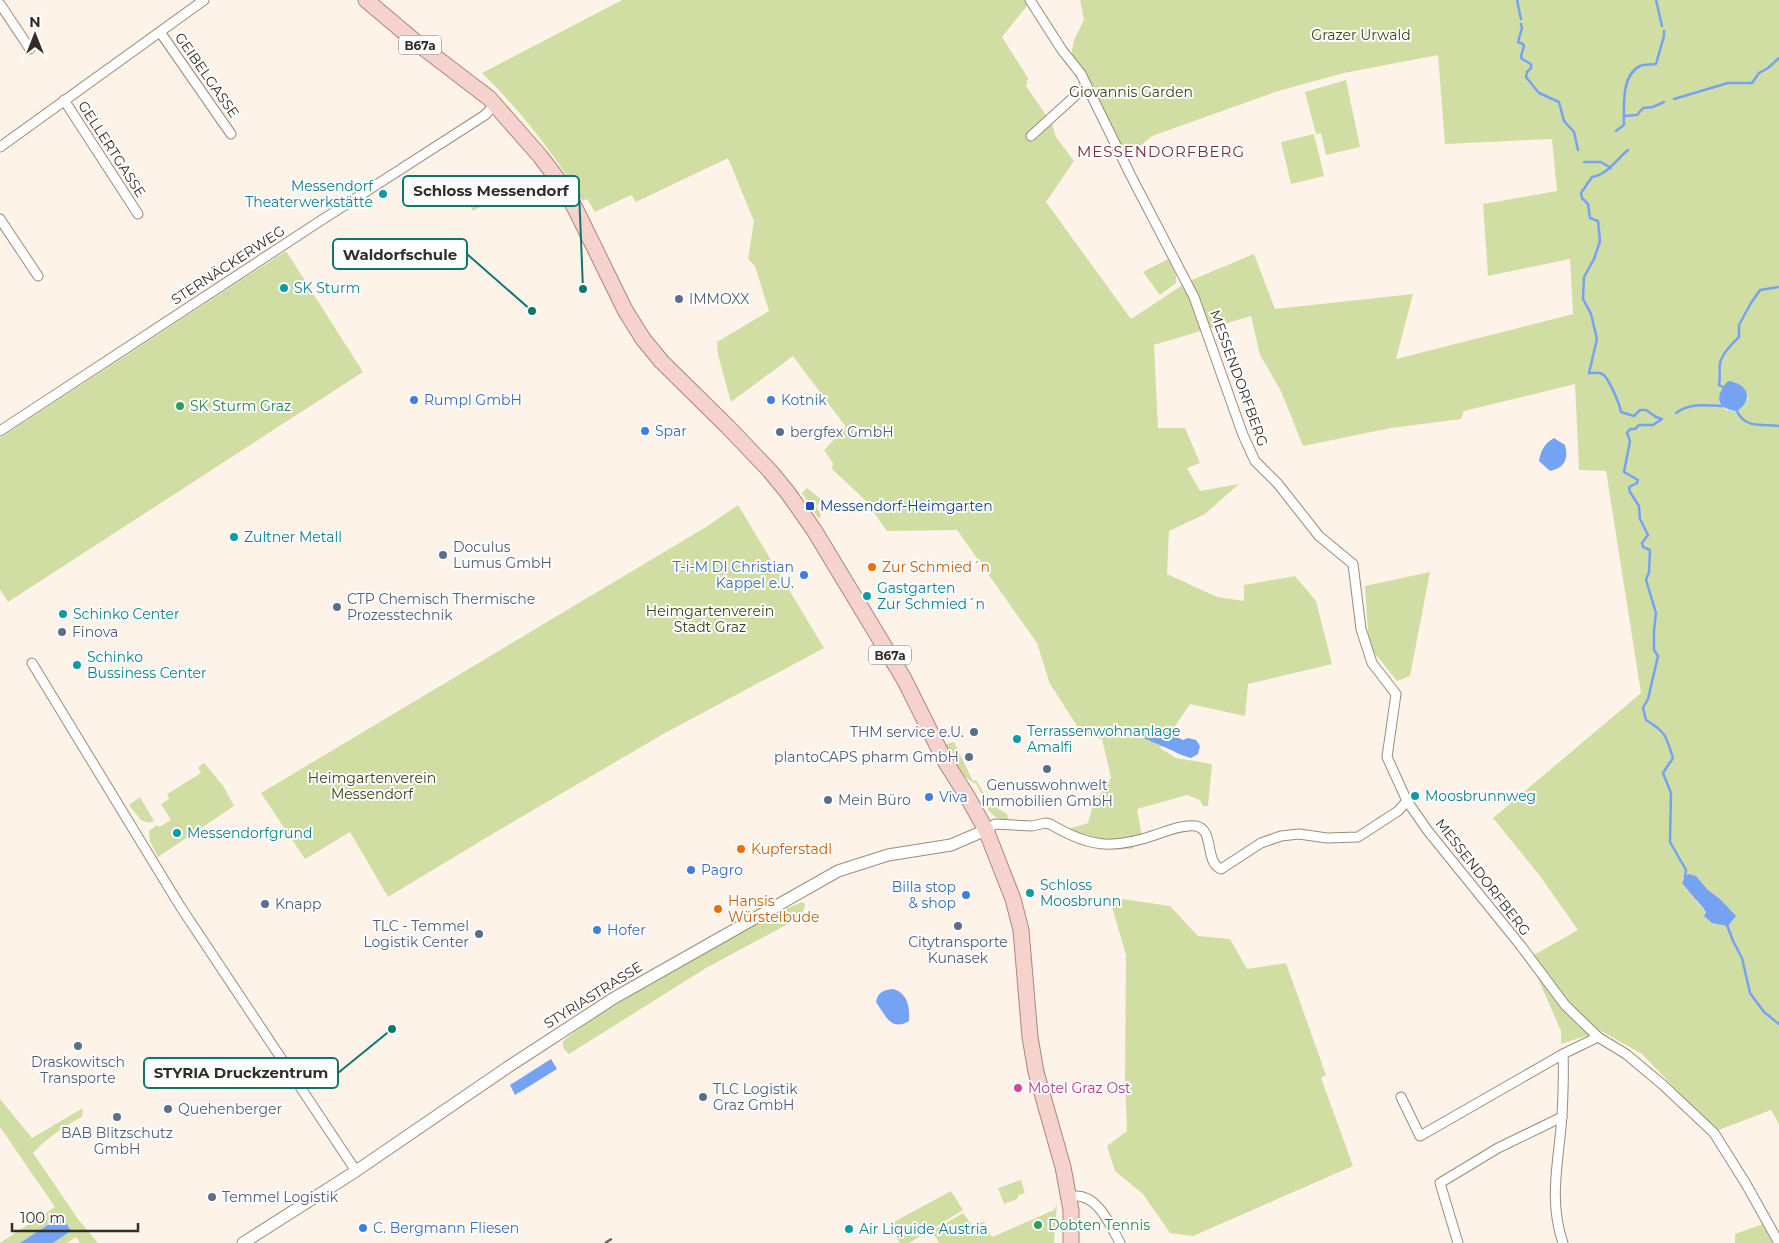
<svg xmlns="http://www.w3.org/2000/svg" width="1779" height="1243" font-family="Montserrat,sans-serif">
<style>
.green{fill:#d1dea3;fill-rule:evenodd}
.water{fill:#75a3f4}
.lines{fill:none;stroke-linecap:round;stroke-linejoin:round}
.stream{stroke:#75a3f4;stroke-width:2.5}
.minor-casing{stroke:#9c8b7c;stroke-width:11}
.tertiary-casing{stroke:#9c8b7c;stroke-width:13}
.primary-casing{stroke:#ae857c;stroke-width:17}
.minor{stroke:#fff;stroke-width:9}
.tertiary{stroke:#fff;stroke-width:11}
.primary{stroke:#f5d2cc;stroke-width:15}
.rail{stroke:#6e665f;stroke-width:2.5;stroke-dasharray:8 4;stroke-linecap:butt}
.culture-dot{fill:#0f9aa8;stroke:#fff;stroke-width:2}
.service-dot{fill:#5c6f8a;stroke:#fff;stroke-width:2}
.shop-dot{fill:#3f7fe0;stroke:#fff;stroke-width:2}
.leisure-dot{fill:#2e9e5b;stroke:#fff;stroke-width:2}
.transit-dot{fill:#1a4fb4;stroke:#fff;stroke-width:2}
.food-dot{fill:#e8710a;stroke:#fff;stroke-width:2}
.hotel-dot{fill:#d1479c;stroke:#fff;stroke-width:2}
.labels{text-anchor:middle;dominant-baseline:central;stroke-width:4;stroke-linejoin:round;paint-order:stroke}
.shield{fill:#fff;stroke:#716c68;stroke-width:1}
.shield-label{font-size:12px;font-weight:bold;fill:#342d27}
.park-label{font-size:14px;fill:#3b4319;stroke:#fff}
.street-label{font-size:14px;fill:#342d27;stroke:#fff}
.culture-label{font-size:14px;fill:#0d838f;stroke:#fff;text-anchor:start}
.service-label{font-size:14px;fill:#4e5e75;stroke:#fff;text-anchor:start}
.shop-label{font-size:14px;fill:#366cbe;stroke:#fff;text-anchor:start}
.leisure-label{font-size:14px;fill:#27864d;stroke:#fff;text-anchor:start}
.transit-label{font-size:14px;fill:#164399;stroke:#fff;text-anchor:start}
.food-label{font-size:14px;fill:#c56008;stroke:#fff;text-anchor:start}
.hotel-label{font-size:14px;fill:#b23c85;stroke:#fff;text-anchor:start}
.neighbourhood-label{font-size:15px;letter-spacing:1px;fill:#752e3b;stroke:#fff}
.leader{fill:none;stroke:#0f766e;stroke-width:2}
.callout-dot{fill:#0f766e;stroke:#fff;stroke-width:2}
.callout{fill:#fff;stroke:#0f766e;stroke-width:2}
.callout-label{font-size:15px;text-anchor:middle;font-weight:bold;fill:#342d27}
</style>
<rect width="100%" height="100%" fill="#fef3e9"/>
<g class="green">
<path d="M622 0H1030V2L1002 37 1028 78 1026 86 1052 124 1056 137 1074 161 1046 202 1131 319 1187 282 1254 254 1275 309 1413 294 1396 359 1573 314 1570 259 1488 276 1483 204 1557 191 1552 139 1445 144 1438 55 1344 73 1278 91 1152 136 1128 156 1124 146 1112 139 1071 56 1074 40 1084 20 1080 0H1779V1124L1771 1110 1716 1131 1642 1054 1601 1031 1561 1044V1031L1536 974 1525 960 1578 930 1540 876 1493 818 1641 693 1606 471 1579 470 1575 384 1464 411 1461 419 1391 428 1303 446 1281 391 1260 355 1251 316 1154 345 1158 428H1185L1200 463 1187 468 1200 491 1239 484 1205 514 1169 531 1167 574 1217 597 1244 601V585L1295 576 1316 601 1332 664 1248 684 1245 716 1190 704 1160 748 1176 758 1212 764 1208 806H1203L1200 800 1187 795 1137 809 1142 837 1132 849 1083 846 1055 833 1088 823 1093 805 1111 778 1102 739 1090 737 1081 732 1050 684 1037 643 957 530 887 531 865 500 832 469 833 463 824 450 846 427 793 356 731 402 718 355 717 342 769 311 755 266 748 259 754 221 728 158 636 202 631 195 595 212 587 199 583 201C555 155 521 111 482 73ZM1735 382 1745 390 1748 399 1737 411 1726 410C1719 401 1718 398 1723 387ZM1696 876 1707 889 1720 899 1731 912 1704 916 1706 912 1696 901Z"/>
<path d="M1346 80 1360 147 1326 155 1321 133 1316 134 1305 92Z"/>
<path d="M1314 134 1324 176 1291 184 1281 142Z"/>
<path d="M471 175 487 203 473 211 456 183Z"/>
<path d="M286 251 363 372 8 602 0 589V438Z"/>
<path d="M1168 259 1176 275V283L1160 295 1143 272Z"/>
<path d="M807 488 822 500 816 506 821 515 819 519 812 509 814 507 811 503 809 504 802 493Z"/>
<path d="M738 505 824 648 665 733 494 833 388 897 350 832 305 859 261 793 706 527Z"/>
<path d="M1430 572 1410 676 1397 681 1369 646 1365 586Z"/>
<path d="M954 742 973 781 976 780 990 804 1007 814 1008 819C986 822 985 797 976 784 962 778 951 758 944 745Z"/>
<path d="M204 763 224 787 234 806 158 857 150 841 149 831 157 825 159 827 171 820 161 804 169 799 167 794 201 773 198 767Z"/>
<path d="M140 797 154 821 149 823 141 820 129 805Z"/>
<path d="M1109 897 1170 906 1198 936 1230 939 1247 969 1286 963 1326 1075 1321 1078 1353 1166 1193 1236 1170 1233 1143 1194 1115 1171 1107 1146 1127 1131 1125 1077 1126 955Z"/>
<path d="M802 902 805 904 804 910 786 925 706 968 569 1054C564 1050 562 1047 563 1041L584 1025 644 987H647L763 919Z"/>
<path d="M0 1099 32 1138 83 1108 82 1117C63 1127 48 1137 33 1153L78 1219 98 1243H80L76 1237 67 1243H53L71 1231 61 1217 20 1243H0L55 1207 0 1127Z"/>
<path d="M1021 1180 1025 1193 1019 1195 1017 1199 1004 1204 998 1188Z"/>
<path d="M951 1191 963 1210 909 1243H900L890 1224Z"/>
<path d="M1057 1204 1054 1243H939L932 1231 963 1213 974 1228 979 1222H984L992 1237 1054 1210Z"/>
<path d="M1763 1224 1773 1243H1735V1234Z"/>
</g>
<g class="water">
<path d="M1728 381C1748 383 1754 400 1737 411 1715 409 1715 395 1728 381Z"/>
<path d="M1554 438 1565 445C1569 459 1564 468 1550 471L1539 461C1541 450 1544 444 1554 438Z"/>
<path d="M1149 732 1155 733 1167 732 1183 740 1188 738 1196 740 1200 746 1198 754 1191 758C1181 756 1173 750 1164 747 1156 743 1148 741 1141 736Z"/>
<path d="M1688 874 1696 876 1707 889 1720 899 1736 916 1728 926 1712 923 1704 916 1706 912 1703 908 1682 883 1685 877Z"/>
<path d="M893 989C908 993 910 1008 909 1021 891 1032 885 1015 876 1002 878 992 883 990 893 989Z"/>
<path d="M551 1059 557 1069 515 1095 510 1085Z"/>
<path d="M60 1217 63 1218 71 1231 53 1243H20Z"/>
</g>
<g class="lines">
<g class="stream">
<path d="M1517 0 1521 19"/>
<path d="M1656 0 1662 26"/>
<path d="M1521 24 1522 28 1518 42 1523 44 1524 46 1521 56 1522 59 1531 64V68L1527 72 1526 77 1539 93 1559 102 1564 121 1574 132 1578 150"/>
<path d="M1674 99 1728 83H1752L1759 73 1768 68 1779 58"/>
<path d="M1624 116 1637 115 1643 108 1653 107 1664 102"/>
<path d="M1616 131 1624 125C1624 107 1621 75 1640 66 1644 64 1652 65 1656 64L1664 36V31"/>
<path d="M1628 150C1616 160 1608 174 1592 177L1581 193 1582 198 1588 204 1590 218 1598 221 1600 241 1594 259 1584 277 1583 299 1591 314 1597 339 1589 373C1593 373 1599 372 1602 374 1608 376 1620 405 1621 412L1634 416 1640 410H1646L1656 417 1662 419 1653 425H1639L1635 429H1630L1627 433 1630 441 1624 472 1638 480 1637 483 1629 487 1630 492 1639 506 1640 519 1648 535 1642 543 1643 547 1650 550 1649 572 1646 580 1656 613 1654 631V650L1658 656 1648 699 1643 708 1646 720C1666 732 1666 736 1673 758L1663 773 1671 793 1670 842 1686 870 1685 877 1687 879"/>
<path d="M1584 162H1601L1611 168"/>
<path d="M1725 388 1719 385C1721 377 1718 366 1721 360 1724 351 1732 344 1739 337V325L1751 303 1760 290 1779 287"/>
<path d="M1736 409C1744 429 1761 424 1779 426"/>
<path d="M1676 413C1689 403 1706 405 1722 406L1724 404"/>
<path d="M1727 925 1733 941 1742 958 1750 993 1764 1012 1779 1024"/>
</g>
<defs>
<g id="minor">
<path d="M1030 0 1062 50 1081 74 1131 176 1194 297 1243 435 1255 461 1278 484 1319 536 1353 564 1361 629 1372 663 1396 694 1387 757 1407 801 1428 831 1521 946 1565 1005 1598 1037 1626 1054 1663 1085 1714 1133 1746 1184 1779 1243"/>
<path d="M0 4 30 49"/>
<path d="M160 32 231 134"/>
<path d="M64 100 138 214"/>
<path d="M1031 136 1086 86"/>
<path d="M0 147 204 0"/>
<path d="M0 219 38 276"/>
<path d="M0 431 314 225 485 115 496 103"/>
<path d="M32 663 180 906 356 1171"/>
<path d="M986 830 995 824 1032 826 1045 823 1050 824C1089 847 1112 850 1155 835 1167 831 1183 824 1196 826 1215 830 1204 862 1221 869L1261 843 1281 836 1299 834 1327 838 1358 837 1398 811 1407 801"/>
<path d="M1401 1097 1420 1136 1563 1054"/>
<path d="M1069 1197C1096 1190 1110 1224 1120 1243"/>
<path d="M1458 1243 1440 1183 1498 1148 1562 1117"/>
<path d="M1563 1243C1548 1200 1559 1160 1562 1116 1563 1096 1564 1075 1563 1054L1598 1037"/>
</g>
<path id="tertiary" d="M243 1243 356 1171 508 1067 614 998 838 871 888 855 951 845 986 830"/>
<path id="primary" d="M366 0 417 43 489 98 540 156 562 185 576 210 625 310 643 339 662 362 728 427 770 471 788 493 814 530 904 679 945 761 967 796 986 830 1013 899 1021 930 1030 1037 1036 1072 1063 1167 1071 1210V1243"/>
</defs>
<use href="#minor" class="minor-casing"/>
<use href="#tertiary" class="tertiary-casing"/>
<use href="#primary" class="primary-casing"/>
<use href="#minor" class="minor"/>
<use href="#tertiary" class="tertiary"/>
<use href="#primary" class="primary"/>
<path class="rail" d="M605 1243 613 1238"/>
</g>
<g class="culture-dot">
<circle cx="383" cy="194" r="5"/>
<circle cx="284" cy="288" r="5"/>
<circle cx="234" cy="537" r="5"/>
<circle cx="867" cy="596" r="5"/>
<circle cx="63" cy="614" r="5"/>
<circle cx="77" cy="665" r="5"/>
<circle cx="1017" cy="739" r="5"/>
<circle cx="1415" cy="796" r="5"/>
<circle cx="177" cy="833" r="5"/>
<circle cx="1030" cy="893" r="5"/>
<circle cx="849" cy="1229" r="5"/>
</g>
<g class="service-dot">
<circle cx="679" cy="299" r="5"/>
<circle cx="780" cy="432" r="5"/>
<circle cx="443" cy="555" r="5"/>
<circle cx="337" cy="607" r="5"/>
<circle cx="62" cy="632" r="5"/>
<circle cx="974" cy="732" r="5"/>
<circle cx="969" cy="757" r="5"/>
<circle cx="1047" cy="769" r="5"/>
<circle cx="828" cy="800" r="5"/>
<circle cx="265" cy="904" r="5"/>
<circle cx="958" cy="926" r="5"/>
<circle cx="479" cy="934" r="5"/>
<circle cx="78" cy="1046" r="5"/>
<circle cx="703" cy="1097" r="5"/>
<circle cx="168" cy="1109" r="5"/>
<circle cx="117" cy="1117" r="5"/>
<circle cx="212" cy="1197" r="5"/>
</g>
<g class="shop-dot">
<circle cx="414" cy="400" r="5"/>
<circle cx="771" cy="400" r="5"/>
<circle cx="645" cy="431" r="5"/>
<circle cx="804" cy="575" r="5"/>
<circle cx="929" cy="797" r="5"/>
<circle cx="691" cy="870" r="5"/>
<circle cx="966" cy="895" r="5"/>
<circle cx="597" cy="930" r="5"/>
<circle cx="363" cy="1228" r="5"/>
</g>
<g class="leisure-dot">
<circle cx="180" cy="406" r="5"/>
<circle cx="1038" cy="1225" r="5"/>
</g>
<rect class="transit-dot" x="805" y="501" width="10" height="10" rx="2.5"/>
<g class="food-dot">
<circle cx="872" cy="567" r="5"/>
<circle cx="741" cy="849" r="5"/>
<circle cx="718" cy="909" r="5"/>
</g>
<circle class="hotel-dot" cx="1018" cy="1088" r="5"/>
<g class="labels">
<g class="shield">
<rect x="399" y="35.5" width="42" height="19" rx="4"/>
<rect x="869" y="645.5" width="42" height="19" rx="4"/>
</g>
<g class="shield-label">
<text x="420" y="45">B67a</text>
<text x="890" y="655">B67a</text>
</g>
<g class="park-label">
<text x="1361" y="35">Grazer Urwald</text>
<text x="1131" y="92">Giovannis Garden</text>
<text x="710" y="611">Heimgartenverein<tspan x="710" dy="16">Stadt Graz</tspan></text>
<text x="372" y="778">Heimgartenverein<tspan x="372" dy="16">Messendorf</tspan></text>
</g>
<g class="street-label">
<text transform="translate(207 75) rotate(55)">GEIBELGASSE</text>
<text transform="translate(112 149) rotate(57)">GELLERTGASSE</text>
<text transform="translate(228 265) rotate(-33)">STERNÄCKERWEG</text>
<text transform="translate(1239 378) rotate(70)">MESSENDORFBERG</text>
<text transform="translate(1483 877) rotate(52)">MESSENDORFBERG</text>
<text transform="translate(593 995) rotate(-32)">STYRIASTRASSE</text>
</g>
<g class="culture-label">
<text x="373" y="186" text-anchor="end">Messendorf<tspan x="373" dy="16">Theaterwerkstätte</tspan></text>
<text x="294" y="288">SK Sturm</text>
<text x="244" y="537">Zultner Metall</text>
<text x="877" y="588">Gastgarten<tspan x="877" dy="16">Zur Schmied´n</tspan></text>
<text x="73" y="614">Schinko Center</text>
<text x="87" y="657">Schinko<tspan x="87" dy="16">Bussiness Center</tspan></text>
<text x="1027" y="731">Terrassenwohnanlage<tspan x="1027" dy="16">Amalfi</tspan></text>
<text x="1425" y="796">Moosbrunnweg</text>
<text x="187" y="833">Messendorfgrund</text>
<text x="1040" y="885">Schloss<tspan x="1040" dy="16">Moosbrunn</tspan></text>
<text x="859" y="1229">Air Liquide Austria</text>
</g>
<g class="service-label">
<text x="689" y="299">IMMOXX</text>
<text x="790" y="432">bergfex GmbH</text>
<text x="453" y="547">Doculus<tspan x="453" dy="16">Lumus GmbH</tspan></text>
<text x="347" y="599">CTP Chemisch Thermische<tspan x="347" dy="16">Prozesstechnik</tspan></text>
<text x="72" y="632">Finova</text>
<text x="964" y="732" text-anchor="end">THM service e.U.</text>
<text x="959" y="757" text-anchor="end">plantoCAPS pharm GmbH</text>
<text x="1047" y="785" text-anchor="middle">Genusswohnwelt<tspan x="1047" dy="16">Immobilien GmbH</tspan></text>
<text x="838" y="800">Mein Büro</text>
<text x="275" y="904">Knapp</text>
<text x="469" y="926" text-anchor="end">TLC - Temmel<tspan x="469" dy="16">Logistik Center</tspan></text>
<text x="958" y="942" text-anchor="middle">Citytransporte<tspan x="958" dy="16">Kunasek</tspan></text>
<text x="78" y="1062" text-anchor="middle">Draskowitsch<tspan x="78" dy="16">Transporte</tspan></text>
<text x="713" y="1089">TLC Logistik<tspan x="713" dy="16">Graz GmbH</tspan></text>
<text x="178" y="1109">Quehenberger</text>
<text x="117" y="1133" text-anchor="middle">BAB Blitzschutz<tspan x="117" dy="16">GmbH</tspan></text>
<text x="222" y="1197">Temmel Logistik</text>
</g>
<g class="shop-label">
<text x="424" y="400">Rumpl GmbH</text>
<text x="781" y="400">Kotnik</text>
<text x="655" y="431">Spar</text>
<text x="794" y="567" text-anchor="end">T-i-M DI Christian<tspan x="794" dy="16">Kappel e.U.</tspan></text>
<text x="939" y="797">Viva</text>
<text x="701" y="870">Pagro</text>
<text x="956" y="887" text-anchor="end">Billa stop<tspan x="956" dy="16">&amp; shop</tspan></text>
<text x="607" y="930">Hofer</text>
<text x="373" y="1228">C. Bergmann Fliesen</text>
</g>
<g class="leisure-label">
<text x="190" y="406">SK Sturm Graz</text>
<text x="1048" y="1225">Dobten Tennis</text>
</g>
<g class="transit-label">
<text x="820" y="506">Messendorf-Heimgarten</text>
</g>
<g class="food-label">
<text x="882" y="567">Zur Schmied´n</text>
<text x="751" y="849">Kupferstadl</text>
<text x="728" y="901">Hansis<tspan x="728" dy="16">Würstelbude</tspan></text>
</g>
<g class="hotel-label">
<text x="1028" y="1088">Motel Graz Ost</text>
</g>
<g class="neighbourhood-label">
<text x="1161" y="151">MESSENDORFBERG</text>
</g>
</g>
<path class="leader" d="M583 289L579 191M532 311L467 254M392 1029L338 1073"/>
<g class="callout-dot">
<circle cx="583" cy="289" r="5"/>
<circle cx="532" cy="311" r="5"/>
<circle cx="392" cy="1029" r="5"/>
</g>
<g class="callout">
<rect x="403" y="176" width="176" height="30" rx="5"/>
<rect x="333" y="239" width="134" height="30" rx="5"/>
<rect x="144" y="1058" width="194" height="30" rx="5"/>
</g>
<g class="callout-label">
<text x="491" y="196">Schloss Messendorf</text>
<text x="400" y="260">Waldorfschule</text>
<text x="241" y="1078">STYRIA Druckzentrum</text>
</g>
<g transform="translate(35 35)" stroke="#ffffff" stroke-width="4" paint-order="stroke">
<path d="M0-4L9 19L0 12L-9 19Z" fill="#342d27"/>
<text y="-8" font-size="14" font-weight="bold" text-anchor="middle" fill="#342d27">N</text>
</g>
<path d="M12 1223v8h126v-8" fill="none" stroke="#342d27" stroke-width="2.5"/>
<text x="20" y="1223" font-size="15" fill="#342d27" stroke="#ffffff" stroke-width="4" paint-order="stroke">100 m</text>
</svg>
